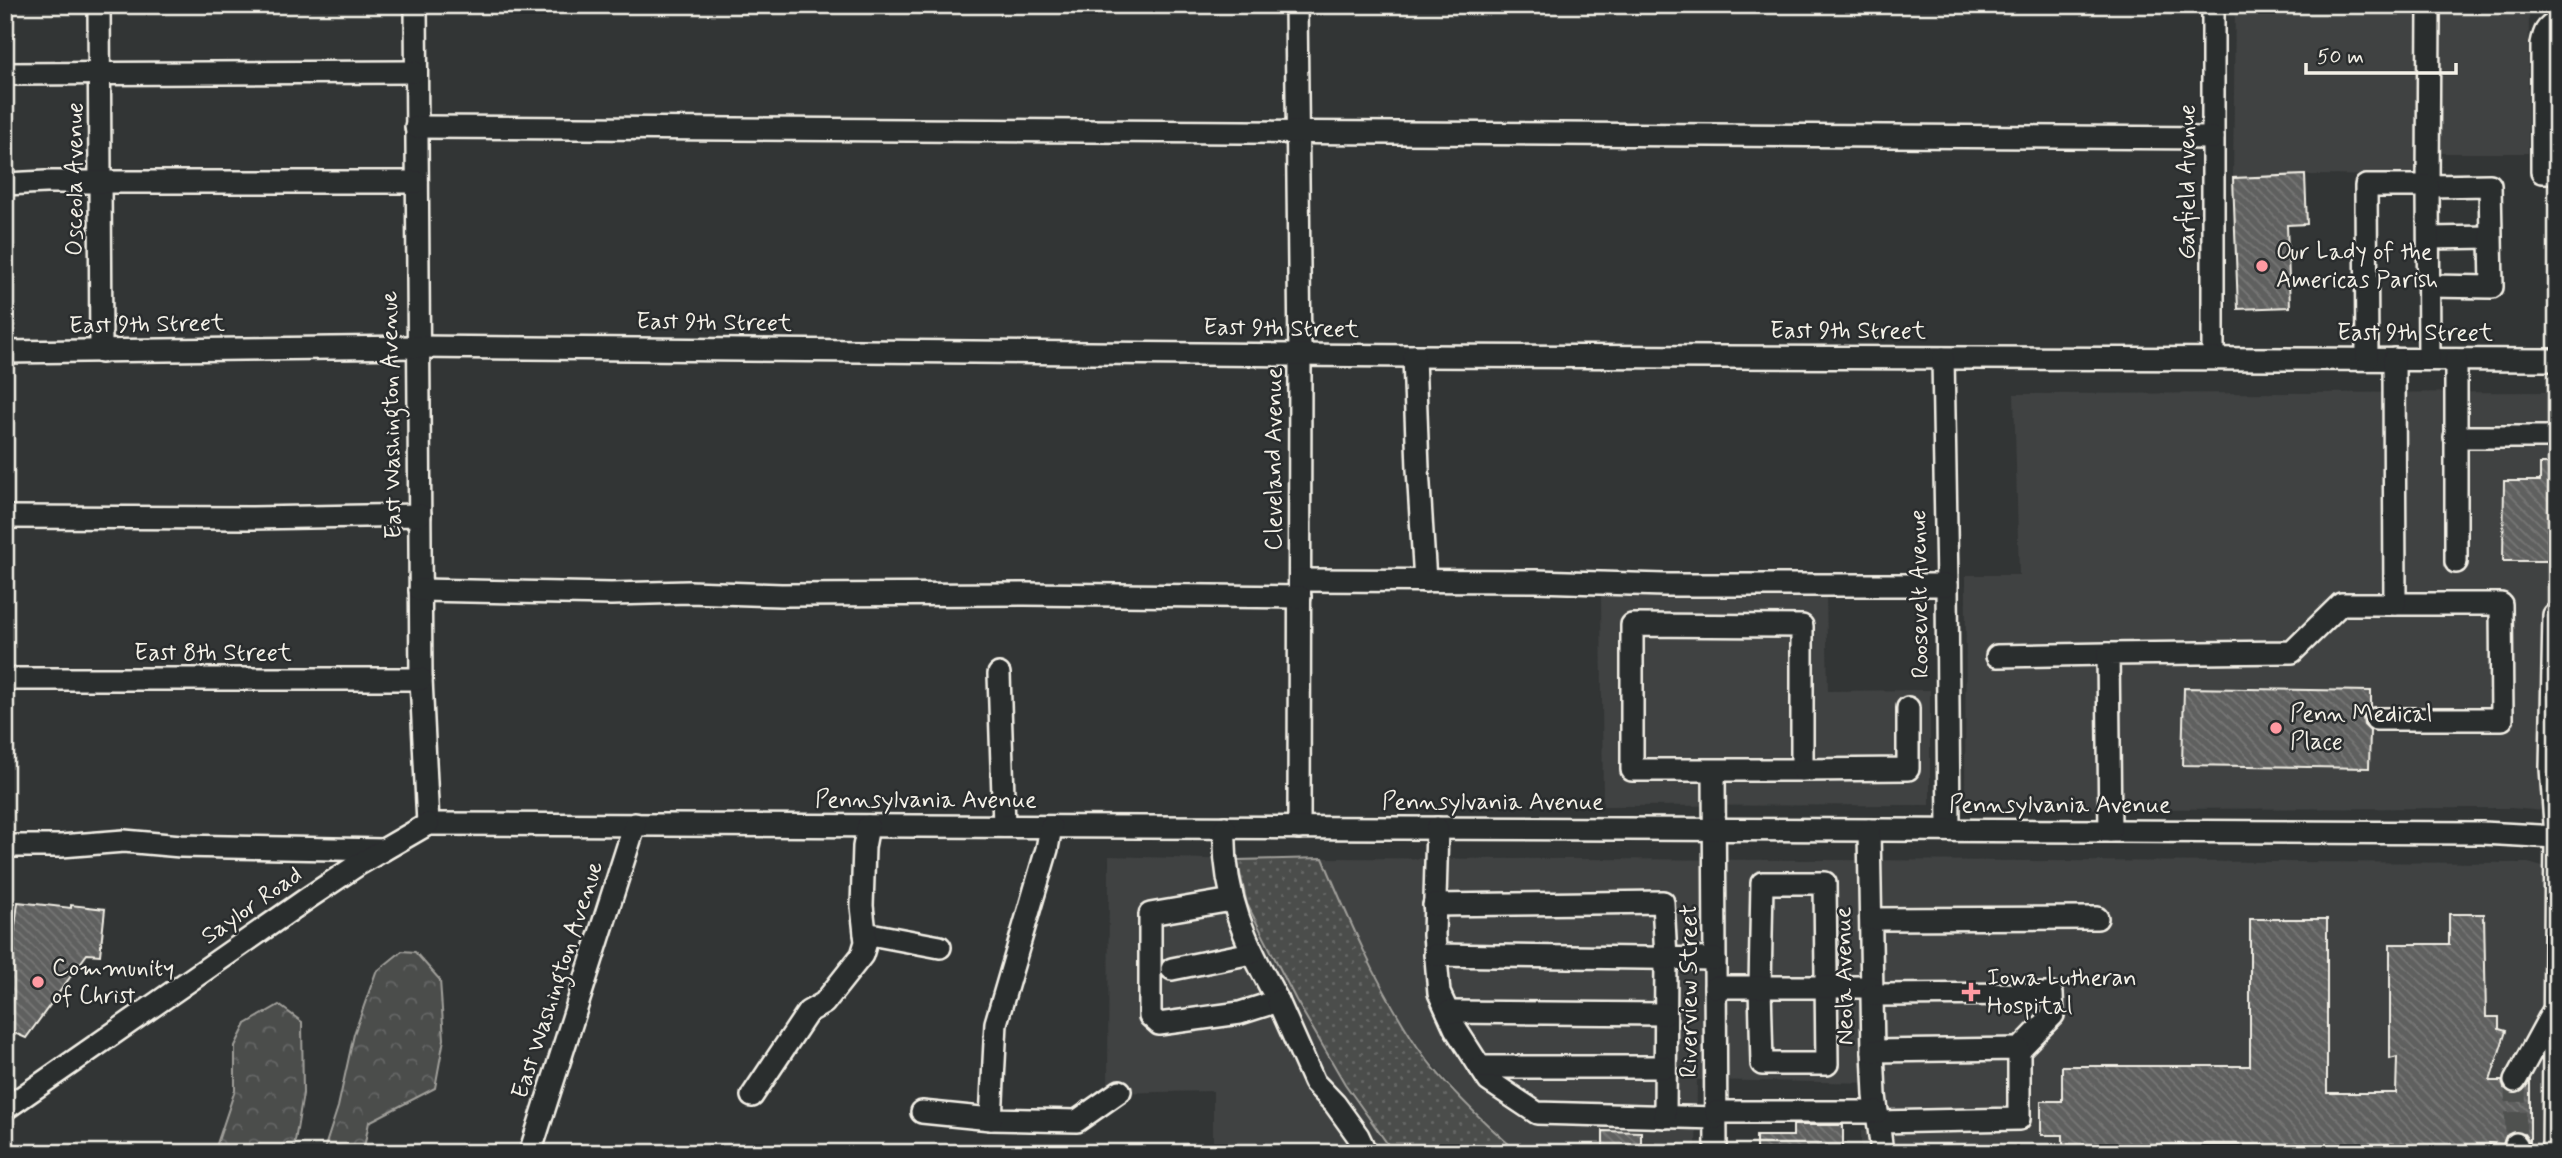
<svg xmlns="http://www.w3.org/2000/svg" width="2562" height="1158" font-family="Mynerve,sans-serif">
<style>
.built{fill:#404242}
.forest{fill:url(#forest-crowns);stroke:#a09f9a;stroke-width:2}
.park{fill:url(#park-dots);stroke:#a09f9a;stroke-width:2}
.building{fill:url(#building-back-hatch);stroke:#f4f1e8;stroke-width:2}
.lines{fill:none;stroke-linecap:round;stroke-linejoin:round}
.minor-tunnel{stroke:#4f5150;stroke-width:21;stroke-dasharray:21 10;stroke-linecap:butt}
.minor-casing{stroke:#f4f1e8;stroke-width:26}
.minor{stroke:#2a2d2e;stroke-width:21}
.poi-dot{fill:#ff9aa2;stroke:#2a2d2e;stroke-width:2.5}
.labels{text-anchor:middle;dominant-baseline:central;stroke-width:5;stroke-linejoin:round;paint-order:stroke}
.street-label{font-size:24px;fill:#f4f1e8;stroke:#2a2d2e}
.poi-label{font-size:24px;fill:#f4f1e8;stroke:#2a2d2e;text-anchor:start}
</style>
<defs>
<pattern id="forest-crowns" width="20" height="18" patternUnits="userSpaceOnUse" patternTransform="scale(1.75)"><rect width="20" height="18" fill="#4b4d4c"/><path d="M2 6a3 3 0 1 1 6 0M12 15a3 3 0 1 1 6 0" fill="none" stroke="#666766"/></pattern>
<pattern id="park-dots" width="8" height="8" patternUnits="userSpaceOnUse" patternTransform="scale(1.75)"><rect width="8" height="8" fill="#4b4d4c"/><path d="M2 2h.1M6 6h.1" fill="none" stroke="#666766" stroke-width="1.8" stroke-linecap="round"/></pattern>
<pattern id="building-back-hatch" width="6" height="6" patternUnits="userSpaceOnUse" patternTransform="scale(1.75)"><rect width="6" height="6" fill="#5f605f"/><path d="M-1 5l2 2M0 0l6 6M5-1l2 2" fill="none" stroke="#777776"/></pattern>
</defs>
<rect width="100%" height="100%" fill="#323535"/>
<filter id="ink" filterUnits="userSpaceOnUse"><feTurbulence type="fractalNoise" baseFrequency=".0143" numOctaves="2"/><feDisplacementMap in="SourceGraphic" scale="14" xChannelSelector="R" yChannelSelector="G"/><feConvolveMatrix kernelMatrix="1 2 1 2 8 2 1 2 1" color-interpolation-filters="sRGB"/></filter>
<g filter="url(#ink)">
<g class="built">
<path d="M2235 5H2529L2528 153H2436L2435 176 2305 175 2233 178Z"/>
<path d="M2557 392V812L2511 808 2081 809 1965 806 1966 575H2019L2014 394Z"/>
<path d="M1601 595H1826L1828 691 1930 690V805L1603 806Z"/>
<path d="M1109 856 1237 860 1247 904 1389 1146 1398 1153H1213V1091L1108 1093Z"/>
<path d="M1323 858 2528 863 2557 871V1153H1861V1131L1885 1130 1884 1083 1697 1080 1696 1153H1519L1461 1097 1414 1042 1358 942Z"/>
</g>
<g class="forest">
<path d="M402 951 415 952 440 980 444 1039 435 1088 369 1122 363 1153H323L338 1107 354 1034 376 972Z"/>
<path d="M279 1005 302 1022 303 1094 293 1153H214L235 1090V1046L246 1024Z"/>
</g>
<path class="park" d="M1323 858C1349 921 1376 982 1413 1040 1437 1078 1484 1123 1519 1153H1398L1389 1146 1345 1084 1296 1000 1247 904 1237 860Z"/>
<g class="building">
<path d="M2305 175 2307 224 2287 225 2290 307 2238 309 2233 178Z"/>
<path d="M2540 464H2557V561H2503L2504 481H2540Z"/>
<path d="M2184 688 2371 691V707L2365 712 2363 718 2364 725 2370 731 2369 768 2182 765Z"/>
<path d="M18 902 71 908V905L105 909 100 955 87 954 26 1038 5 1029V1008Z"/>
<path d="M2449 914H2484L2486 1017H2499V1029L2506 1031 2490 1081H2502L2504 1088 2515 1094 2522 1092 2530 1081V1143L2524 1134 2517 1131 2506 1136 2503 1144 2489 1143V1153H2278V1145H2063V1135H2041V1101H2062V1066H2250V919H2327V1093H2396L2397 1057 2390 1059V944H2449Z"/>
<path d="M1793 1125H1843V1153H1756V1136H1793Z"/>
<path d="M1603 1131 1641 1132V1153H1603Z"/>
</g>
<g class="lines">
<path class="minor-tunnel" d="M2515 1081 2516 1144"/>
<defs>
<g id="minor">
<path d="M99 5 101 352"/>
<path d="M416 5 421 679 428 824"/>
<path d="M1296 5 1300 355 1299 828"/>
<path d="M2213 5V358"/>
<path d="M2557 22C2546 27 2544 33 2542 44V172H2557"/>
<path d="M5 74 415 72"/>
<path d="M416 127 2213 138"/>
<path d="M5 184 46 182H417"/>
<path d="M2429 238 2490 237"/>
<path d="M2429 286 2492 287 2490 185 2428 186 2429 5"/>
<path d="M5 352 418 347 1414 356 2557 360"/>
<path d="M1414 356 1418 469 1425 581"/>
<path d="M1943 358 1947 585 1949 830"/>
<path d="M2367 359 2366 186H2428L2429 359"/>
<path d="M2455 437H2557"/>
<path d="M5 517 252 518 420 515"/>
<path d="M2456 562V360"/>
<path d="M1300 580 1536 581 1664 585H1947"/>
<path d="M420 590 611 594 689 592 781 595 1025 594 1300 597"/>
<path d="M1997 656 2108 654"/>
<path d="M999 674 1004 826"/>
<path d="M5 679H421"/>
<path d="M2376 719H2502L2501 604H2395"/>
<path d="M1714 770H1802V626L1632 625V770H1714L1716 1153"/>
<path d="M1802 770 1908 769V708"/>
<path d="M428 824 2110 831 2482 833 2557 837"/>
<path d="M1051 827 1047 849 996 1023 991 1119 1077 1121 1120 1091"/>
<path d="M1225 827C1222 896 1246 942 1278 1001L1240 1013 1159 1024 1150 1016V914L1232 900"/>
<path d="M1437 828 1434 935 1439 993 1455 1028 1489 1081 1537 1113 1716 1118"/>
<path d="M1869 830 1873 1051 1875 1095 1882 1153"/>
<path d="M2110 831 2108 654 2292 652 2341 604H2395L2394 359"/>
<path d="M5 846H61L124 841 181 846 383 850"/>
<path d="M1762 883H1825L1827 1064H1762L1760 987Z"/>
<path d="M1434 905 1663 902 1666 958 1665 1117"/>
<path d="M1871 919 2097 918"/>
<path d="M865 933 940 947"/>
<path d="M1435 955 1715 959"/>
<path d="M1172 969 1252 953"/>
<path d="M1715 987H1872"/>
<path d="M1872 995 2052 994 2053 1015 2019 1050"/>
<path d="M1278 1001 1314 1082 1335 1104 1358 1136 1366 1153"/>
<path d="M1448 1012 1665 1014"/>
<path d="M1873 1051 2019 1049V1119L1879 1122"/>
<path d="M1480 1067H1665"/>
<path d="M2515 1081 2552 1013"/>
<path d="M752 1096 808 1012 824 1003 862 955 866 942 862 906 864 847 868 826"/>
<path d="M5 1109 308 898 359 864 428 824"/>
<path d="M922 1112 991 1119"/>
<path d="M1716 1112H1877"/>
<path d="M2516 1144 2520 1153"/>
<path d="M530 1153 635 824"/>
<path d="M2553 1153 2556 837 2551 768 2554 615H2557"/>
</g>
</defs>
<use href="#minor" class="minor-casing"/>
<use href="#minor" class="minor"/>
</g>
</g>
<g class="poi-dot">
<circle cx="2262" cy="266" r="7"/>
<circle cx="2276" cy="728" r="7"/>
<circle cx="38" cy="982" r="7"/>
<path d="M1967.5 981.5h7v7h7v7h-7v7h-7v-7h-7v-7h7z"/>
</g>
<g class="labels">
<g class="street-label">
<text transform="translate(75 179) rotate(-90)">Osceola Avenue</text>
<text transform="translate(2187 182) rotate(-90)">Garfield Avenue</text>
<text transform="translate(714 323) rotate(1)">East 9th Street</text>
<text transform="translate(147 325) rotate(-1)">East 9th Street</text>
<text transform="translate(1281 329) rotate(1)">East 9th Street</text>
<text x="1848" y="331">East 9th Street</text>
<text x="2415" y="333">East 9th Street</text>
<text transform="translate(392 415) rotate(-91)">East Washington Avenue</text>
<text transform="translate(1274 459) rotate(-90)">Cleveland Avenue</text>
<text transform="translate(1920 594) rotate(-91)">Roosevelt Avenue</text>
<text x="213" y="653">East 8th Street</text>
<text x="926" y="800">Pennsylvania Avenue</text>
<text x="1493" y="802">Pennsylvania Avenue</text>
<text x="2060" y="805">Pennsylvania Avenue</text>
<text transform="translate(252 906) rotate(-35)">Saylor Road</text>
<text transform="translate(1845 976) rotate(-91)">Neola Avenue</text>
<text transform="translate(558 980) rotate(-72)">East Washington Avenue</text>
<text transform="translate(1689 991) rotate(-90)">Riverview Street</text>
</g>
<g class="poi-label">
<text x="2276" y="252">Our Lady of the<tspan x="2276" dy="28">Americas Parish</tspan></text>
<text x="2290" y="714">Penn Medical<tspan x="2290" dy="28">Place</tspan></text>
<text x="52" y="968">Community<tspan x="52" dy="28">of Christ</tspan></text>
<text x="1987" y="978">Iowa Lutheran<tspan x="1987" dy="28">Hospital</tspan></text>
</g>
</g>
<rect width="2562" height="1158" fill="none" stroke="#2a2d2e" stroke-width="28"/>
<rect x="14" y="14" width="2534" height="1130" fill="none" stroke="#f4f1e8" stroke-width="2.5" filter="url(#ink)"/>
<path d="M2306 63v10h150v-10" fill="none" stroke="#f4f1e8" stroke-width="3.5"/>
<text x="2317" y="63" font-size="21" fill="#f4f1e8" stroke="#2a2d2e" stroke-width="5" paint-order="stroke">50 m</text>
</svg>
